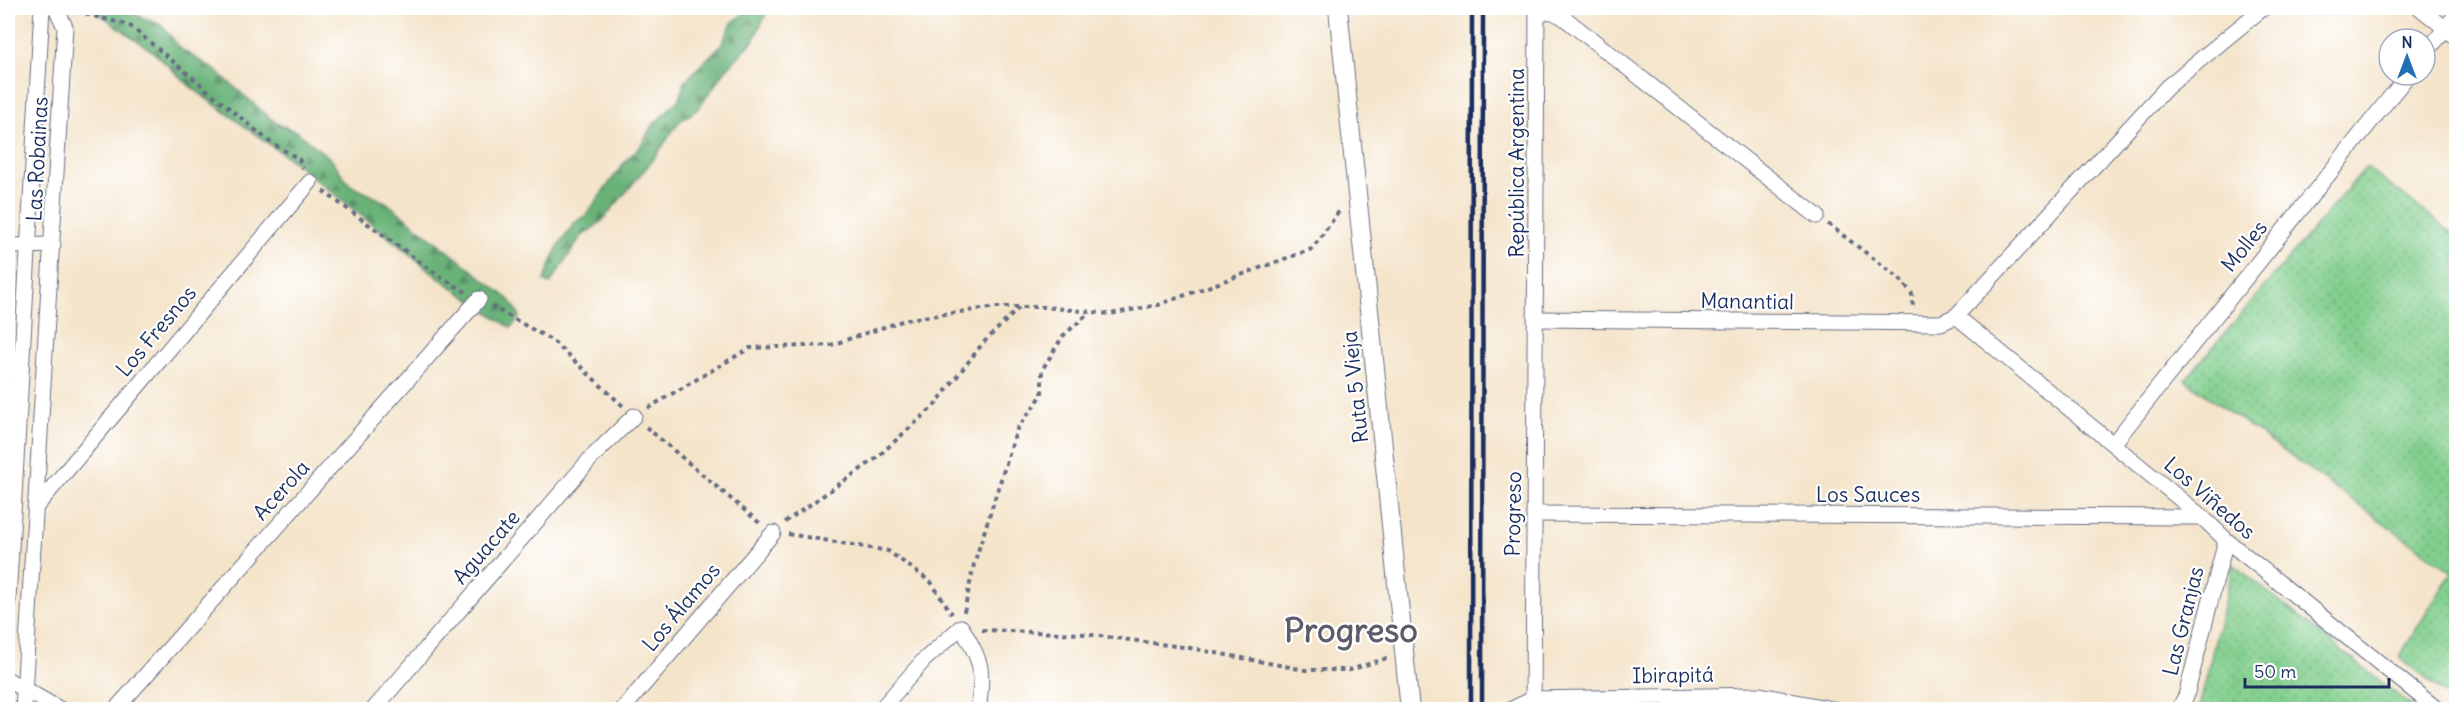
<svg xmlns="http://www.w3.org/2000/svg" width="2464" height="717" font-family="Delius,sans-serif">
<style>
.grass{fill:url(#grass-dots);stroke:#4e7f76;stroke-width:1.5}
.forest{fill:url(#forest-firs);stroke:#42706b;stroke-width:1.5}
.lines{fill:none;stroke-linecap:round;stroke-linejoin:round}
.minor-casing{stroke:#676e84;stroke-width:17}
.tertiary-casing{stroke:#676e84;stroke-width:20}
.path{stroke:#676e84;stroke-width:4;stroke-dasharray:4.5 4.5;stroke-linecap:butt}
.minor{stroke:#fff;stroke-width:15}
.tertiary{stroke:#fff;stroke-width:18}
.rail{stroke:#1b2f5e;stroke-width:4.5}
.labels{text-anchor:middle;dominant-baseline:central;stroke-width:4.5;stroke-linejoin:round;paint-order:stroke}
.street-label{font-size:21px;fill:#1b2f5e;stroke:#fff}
.town-label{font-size:33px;font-weight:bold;fill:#5e5b6b;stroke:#fff}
</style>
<defs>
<pattern id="grass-dots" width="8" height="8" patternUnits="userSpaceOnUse" patternTransform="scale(1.5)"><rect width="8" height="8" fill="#82cf8d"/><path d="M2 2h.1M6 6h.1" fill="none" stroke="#6aa876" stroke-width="1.8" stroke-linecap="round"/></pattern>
<pattern id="forest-firs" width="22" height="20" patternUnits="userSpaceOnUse" patternTransform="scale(1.5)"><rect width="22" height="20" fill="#69b278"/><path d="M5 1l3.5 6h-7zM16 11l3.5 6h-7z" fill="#569166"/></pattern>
</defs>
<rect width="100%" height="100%" fill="#fff"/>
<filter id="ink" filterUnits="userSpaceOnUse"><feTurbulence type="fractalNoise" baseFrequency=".0167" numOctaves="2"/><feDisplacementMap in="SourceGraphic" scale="12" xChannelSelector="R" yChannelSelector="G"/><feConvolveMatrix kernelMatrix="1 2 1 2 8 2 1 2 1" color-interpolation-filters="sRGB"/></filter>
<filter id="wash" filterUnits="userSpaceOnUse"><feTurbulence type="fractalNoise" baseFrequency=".008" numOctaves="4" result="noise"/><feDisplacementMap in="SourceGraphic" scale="24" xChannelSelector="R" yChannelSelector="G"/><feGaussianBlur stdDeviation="1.35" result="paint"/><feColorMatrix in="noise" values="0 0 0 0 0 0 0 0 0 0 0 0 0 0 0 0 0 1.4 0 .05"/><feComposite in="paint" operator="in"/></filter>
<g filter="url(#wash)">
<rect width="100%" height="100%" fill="#f4e4ca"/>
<g class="grass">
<path d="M2366 167 2456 236V703L2399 657 2452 572 2185 380Z"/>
<path d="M2233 564 2415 709H2199Z"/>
</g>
<g class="forest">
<path d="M91 8H119L161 25 182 50 214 69 276 123 297 132 331 159 350 185 387 203 510 300 520 316 511 328 443 281 299 166 192 88 153 52Z"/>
<path d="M751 8H769L753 41 725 71 699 108 678 123 655 157 602 221 581 237 550 284 544 281 557 248 574 223 586 215 627 159 640 147 652 126 680 98 684 82 722 44 732 23Z"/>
</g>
</g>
<g filter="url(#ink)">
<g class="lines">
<defs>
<g id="minor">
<path d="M2420 8 2456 37"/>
<path d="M1537 14 1551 11 1563 17 1817 216"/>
<path d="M2425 54 2456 15"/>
<path d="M8 250 13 246 53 245"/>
<path d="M1956 316 2202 517 2226 540 2438 710"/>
<path d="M1536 319 1941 323 1956 316 2167 87 2263 8"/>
<path d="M2113 444 2408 75"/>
<path d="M35 508 310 182"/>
<path d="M1534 514 2202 517"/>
<path d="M8 600 42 8"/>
<path d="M8 680 61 710"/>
<path d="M23 710 65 27 56 8"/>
<path d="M115 710 479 299"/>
<path d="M373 710 592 457 634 416"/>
<path d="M622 710 773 533"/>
<path d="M880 710 924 660 961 627C982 661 984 670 978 710"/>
<path d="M1510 710 1533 699 1760 695 1837 710"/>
<path d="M1533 710 1537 8"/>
<path d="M2178 710 2186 696 2226 540"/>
</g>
<path id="tertiary" d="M1338 8 1410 710"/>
</defs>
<use href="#minor" class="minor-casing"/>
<use href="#tertiary" class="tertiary-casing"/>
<g class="path">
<path d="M77 12 129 25 270 142 299 159 303 168"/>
<path d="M323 191 442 278 466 292"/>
<path d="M1828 224 1899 278 1912 294 1913 309"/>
<path d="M491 306 553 341 623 406"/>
<path d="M648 408 750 348 831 345 908 319 997 307H1044L1110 314 1158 305 1312 249 1340 210"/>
<path d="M646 427 762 525"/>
<path d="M785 522 874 460 934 406 983 343 1020 307"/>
<path d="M788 534 888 551 931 582 952 614"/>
<path d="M964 612 974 564 1017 429 1042 395V370L1063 336 1090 312"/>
<path d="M982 630 1085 634 1190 648 1305 670H1350L1387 658"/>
</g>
<use href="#minor" class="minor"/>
<use href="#tertiary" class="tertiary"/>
<g class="rail">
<path d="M1471 710 1472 8"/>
<path d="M1482 710 1483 8"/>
</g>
</g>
</g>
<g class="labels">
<g class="street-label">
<text transform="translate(37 159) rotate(-87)">Las Robainas</text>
<text transform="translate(1516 163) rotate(-90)">República Argentina</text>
<text transform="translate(2244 246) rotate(-51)">Molles</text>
<text transform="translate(1747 301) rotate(1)">Manantial</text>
<text transform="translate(156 331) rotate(-50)">Los Fresnos</text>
<text transform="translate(1355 387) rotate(-96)">Ruta 5 Vieja</text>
<text transform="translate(281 490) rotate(-48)">Acerola</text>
<text x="1868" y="494">Los Sauces</text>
<text transform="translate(2210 498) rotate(41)">Los Viñedos</text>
<text transform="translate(1513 514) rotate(-89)">Progreso</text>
<text transform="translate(486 547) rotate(-49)">Aguacate</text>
<text transform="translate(681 607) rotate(-50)">Los Álamos</text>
<text transform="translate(2183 621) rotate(-76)">Las Granjas</text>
<text transform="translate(1673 675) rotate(-1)">Ibirapitá</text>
</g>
<g class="town-label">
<text x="1351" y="630">Progreso</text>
</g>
</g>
<rect width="2464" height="717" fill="none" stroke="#fff" stroke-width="30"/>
<g transform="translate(2407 57)"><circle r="28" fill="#ffffff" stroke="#a4acbf" stroke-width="1.5"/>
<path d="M0-4.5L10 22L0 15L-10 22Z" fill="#1f6fb2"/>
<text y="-9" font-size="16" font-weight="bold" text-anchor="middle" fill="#1b2f5e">N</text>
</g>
<path d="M2245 678v9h144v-9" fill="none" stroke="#1b2f5e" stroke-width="3"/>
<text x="2254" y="678" font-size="18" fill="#1b2f5e" stroke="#ffffff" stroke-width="4.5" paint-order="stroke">50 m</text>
</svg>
